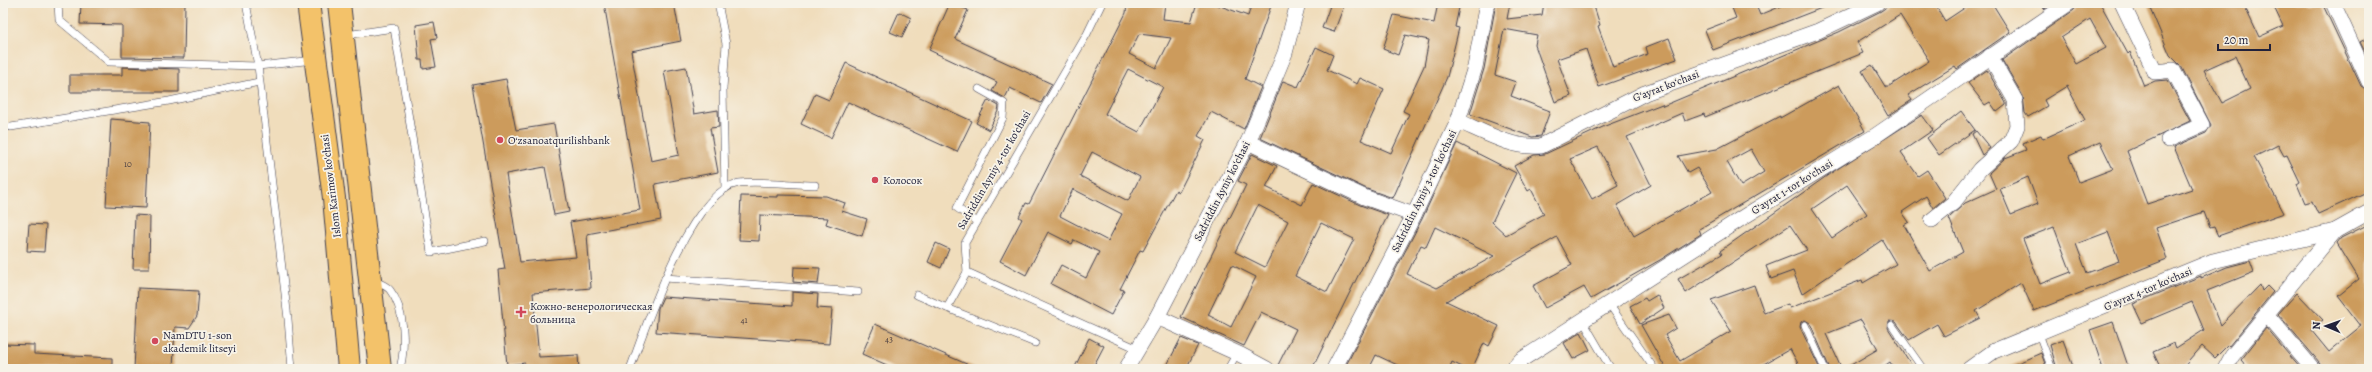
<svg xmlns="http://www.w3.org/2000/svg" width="2372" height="372" font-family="Alegreya,serif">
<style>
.building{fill:#cc9b5c;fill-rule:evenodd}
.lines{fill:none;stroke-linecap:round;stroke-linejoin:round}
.service-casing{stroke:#413e4e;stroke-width:8}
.minor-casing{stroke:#413e4e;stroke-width:16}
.primary-casing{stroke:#413e4e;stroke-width:24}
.service{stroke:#fff;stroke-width:7}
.minor{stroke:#fff;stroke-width:15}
.primary{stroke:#f3c26a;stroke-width:22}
.poi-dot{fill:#d1495b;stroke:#f7f3e8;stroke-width:1.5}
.labels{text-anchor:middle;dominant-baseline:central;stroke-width:3.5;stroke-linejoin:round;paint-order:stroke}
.number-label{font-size:9px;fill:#4c4043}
.street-label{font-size:11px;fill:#22223b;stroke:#f7f3e8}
.poi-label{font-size:11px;fill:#22223b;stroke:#f7f3e8;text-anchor:start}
</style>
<rect width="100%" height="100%" fill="#f7f3e8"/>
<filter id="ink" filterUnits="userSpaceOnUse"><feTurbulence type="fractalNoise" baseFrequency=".025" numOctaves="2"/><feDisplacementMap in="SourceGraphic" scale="8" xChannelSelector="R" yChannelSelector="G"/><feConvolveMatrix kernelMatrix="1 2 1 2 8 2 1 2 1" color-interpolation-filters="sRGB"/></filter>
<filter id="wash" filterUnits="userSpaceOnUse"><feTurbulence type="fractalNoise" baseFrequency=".012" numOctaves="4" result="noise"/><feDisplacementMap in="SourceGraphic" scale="16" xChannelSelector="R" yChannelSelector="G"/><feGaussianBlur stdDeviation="0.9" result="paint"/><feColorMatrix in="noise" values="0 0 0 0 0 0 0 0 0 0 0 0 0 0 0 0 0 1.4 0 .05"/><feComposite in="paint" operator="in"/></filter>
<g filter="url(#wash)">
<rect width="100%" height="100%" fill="#f0ddbc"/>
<g id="blocks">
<g class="building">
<path d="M81 3H185L184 58 122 57V25L80 24Z"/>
<path d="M604 3H674L681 41 631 51 651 161 679 155 664 71 686 67 694 114 718 110 719 127 710 128 718 172 655 184 661 220 587 234 591 288 533 293 539 357 578 355 579 369H525V363L507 365 498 270 505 269 473 85 506 79 516 130 554 124 569 212 554 215 545 167 506 174 520 262 576 257 570 222 640 210Z"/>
<path d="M950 3 968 10 955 39 1052 84 1041 103 1010 88 1005 98 992 91 997 82 929 50Z"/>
<path d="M1127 3H1165L1163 19 1191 22 1197 3H1212L1248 16 1252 3H1272L1245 79 1261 87 1244 129 1211 112 1198 136 1205 140 1179 192 1176 190 1143 251 1140 250 1120 289 1124 290 1111 315 1051 284 1061 265 1086 278 1099 252 1074 240 1072 244 1048 232 1026 275 1000 261 1022 219 1019 217 1026 203 1029 204 1126 13ZM1139 34 1171 38 1156 68 1129 54ZM1128 69 1163 87 1139 132 1105 114ZM1092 152 1140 177 1128 201 1080 176ZM1073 189 1122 214 1108 241 1060 216Z"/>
<path d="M1331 3H1345L1334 32 1322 28Z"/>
<path d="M1438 3H1460L1455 27 1459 28 1447 77 1393 198 1367 189 1260 138 1283 81 1298 87 1316 47 1333 55 1327 70 1357 84 1360 78 1384 89 1361 140 1391 153 1409 114 1403 111 1424 66 1429 40 1405 35 1398 55 1383 49 1394 15 1434 23Z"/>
<path d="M1496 3H1510L1507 19 1542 15 1544 3H1593L1600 25 1598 26 1613 67 1648 54 1646 47 1669 38 1677 59 1599 87 1586 49 1557 59 1571 96 1555 102 1535 45 1537 35 1504 29 1495 75 1516 82 1511 96 1550 111 1541 136 1532 137 1470 114 1484 69Z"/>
<path d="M1730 3H1755L1760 15 1789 3 1832 4 1713 50 1705 30 1736 18Z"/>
<path d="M1892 3H1934L1945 21 1972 3H1992L2010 32 1957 69 1955 66 1908 95 1912 100 1888 116 1862 71 1872 65 1886 88 1929 61 1900 15 1857 42 1863 53 1705 117 1704 114 1685 121 1682 113 1627 137 1651 185 1617 205 1634 236 1712 192 1697 168 1688 173 1678 156 1717 149 1780 116V118L1839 85 1865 131 1699 229 1701 234 1660 260 1591 299 1584 287 1545 308 1533 286 1572 265 1557 237 1446 301 1499 326 1489 346 1484 343 1472 369H1466L1452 362 1449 369H1406L1376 355 1369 369H1344L1422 219 1457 143 1516 173 1492 222 1506 235 1544 214 1531 189 1528 191 1514 166 1534 155 1545 154 1605 126 1662 104 1663 106 1839 32 1881 11ZM1598 147 1618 185 1592 199 1570 159ZM1751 149 1764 172 1741 186 1727 162ZM1435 227 1494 256 1437 288 1407 274 1421 245 1426 247Z"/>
<path d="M2040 3H2053L2045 9Z"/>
<path d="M2078 3H2100L2128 54 2130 52 2144 86 2155 81 2168 80 2190 121 2127 151 2147 204 2192 189 2174 147 2206 133 2211 125 2181 66 2170 55 2148 3H2243L2259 37 2283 26 2272 3H2322L2361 86 2369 91V191L2318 214 2312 201 2305 203 2297 184 2300 182 2287 155 2284 156 2278 145 2254 157 2284 213 2218 236 2214 227 2210 228 2204 212 2156 228 2167 259 2034 311 2021 283 1976 311 1980 318 1944 336 1937 324 1909 340 1896 322 1889 321 1888 328 1914 369H1894L1890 362 1880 369H1844L1878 349 1861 320 1826 334 1842 369H1830L1810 323 1805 320 1801 322 1800 327 1820 369H1801L1790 349 1755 369H1666L1641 325 1669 315 1676 328 1665 335 1680 361 1731 331 1711 300 1754 285 1764 313 1788 304 1790 308 1862 280 1863 283 1896 264 1882 240 1802 294 1793 271 1771 279 1766 266 1807 250 1790 225 1686 293 1678 279 1722 254 1720 251 1831 173 1922 115 1933 130 1901 152 1918 176 1927 170 1945 198 1933 208 1926 196 1902 212 1909 222 1904 225 1930 271 1963 252 1949 218 1965 203 1996 189 1989 173 2005 158 2026 150 2023 143 2041 135 2043 139 2085 120 2067 86 2044 100 2047 106 2028 117 2025 113 2023 96 2002 60 2074 10ZM2090 19 2106 48 2076 64 2061 38ZM2235 56 2250 89 2222 103 2204 70ZM2100 142 2113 169 2079 182 2069 156ZM2028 177 2038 204 2011 215 2000 189ZM1847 185 1867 214 1832 238 1812 209ZM2054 227 2071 272 2040 284 2023 239ZM2108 232 2119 261 2087 273 2076 244Z"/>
<path d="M899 12 911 18 902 37 890 32Z"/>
<path d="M434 22 437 38 431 39 436 67 423 69 422 60H419L416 25Z"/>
<path d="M2369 37V60L2360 42Z"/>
<path d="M846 63 972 121 957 152 848 102 831 138 801 124 815 94 829 100Z"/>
<path d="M122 67 179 69V92H70V75H122Z"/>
<path d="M1987 70 2006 103V105L1997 112 1990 102 1985 105 1968 83Z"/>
<path d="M988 100 999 106 998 111 989 130 976 123Z"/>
<path d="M1961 111 1975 130 1939 155 1927 138Z"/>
<path d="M111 119 150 122 146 208 106 206Z"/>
<path d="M1976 131 1990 148 1982 155 1972 134Z"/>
<path d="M1252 154 1277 166 1266 187 1302 205 1313 183 1360 205 1388 215 1312 369H1276L1296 329 1261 312 1244 346 1181 317 1246 185 1238 181ZM1258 205 1288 221 1265 267 1235 252ZM1321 223 1354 239 1327 292 1295 276ZM1232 265 1256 277 1231 327 1208 315Z"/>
<path d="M778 195 826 196 845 203 842 211 867 219 862 236 826 224 828 218 760 215 759 241 739 240 741 196 778 197Z"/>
<path d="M135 215 150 216 149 269H133Z"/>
<path d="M29 224 46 225 44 252 27 251Z"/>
<path d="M2369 224V369H2322L2320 363 2278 314 2297 293 2323 320 2311 330 2329 352 2361 326 2338 296 2359 279 2337 243 2341 238Z"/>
<path d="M936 243 949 249 941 268 928 262Z"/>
<path d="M2250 261 2254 272 2207 291 2221 325 2260 285 2262 291 2267 286 2273 292 2229 346 2228 345 2215 358 2202 346 2182 369H2161L2153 352 2174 343 2176 348 2204 330 2192 302 2142 323 2133 304 2201 276V278L2227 267Z"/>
<path d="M794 267 820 268 818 284 793 282Z"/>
<path d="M138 288 199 291 197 316 189 328 175 327 173 369H134Z"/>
<path d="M792 292 818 294 817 308 832 309 829 344 656 332 658 308 663 297 792 306Z"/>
<path d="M1657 295 1664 308 1640 324 1630 306 1645 298 1647 301Z"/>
<path d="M2113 322 2129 369H2103L2090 330Z"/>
<path d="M875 324 978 369H896L862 354Z"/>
<path d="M2266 328 2301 369H2249L2241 360Z"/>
<path d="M1581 332 1590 350 1573 359 1564 343Z"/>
<path d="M1089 338 1104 346 1092 369H1074Z"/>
<path d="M1181 338 1198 345 1186 369H1165Z"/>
<path d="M2063 340 2074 369H2057L2050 345Z"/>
<path d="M3 344 34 345V354L112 358V369H3Z"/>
<path d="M2041 353 2047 369H2004Z"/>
</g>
</g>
</g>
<g filter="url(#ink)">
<use href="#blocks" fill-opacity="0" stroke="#413e4e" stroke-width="1"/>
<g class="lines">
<defs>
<g id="service">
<path d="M58 3 59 20 109 62 258 66 314 60"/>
<path d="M246 3 258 66 288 319 292 369"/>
<path d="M718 3 726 44 723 89 725 189"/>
<path d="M1102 3 1087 34 965 243 967 272 1138 349"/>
<path d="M346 35 394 28 431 252 485 241"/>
<path d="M11 127 169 101 259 82"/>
<path d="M976 221 957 208 1003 118 1004 103 979 89"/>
<path d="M967 272 947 308 1035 343"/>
<path d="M665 278 858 292"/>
<path d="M373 280C378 283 386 285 390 290 405 309 406 345 400 369"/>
<path d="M917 295 947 308"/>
<path d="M1609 304 1653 367"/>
<path d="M1583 321 1611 369"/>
<path d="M1805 325 1825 369"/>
<path d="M1892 325 1923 369"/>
<path d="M2039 334 2052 369"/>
<path d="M630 369C646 326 690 191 739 183 759 180 794 185 815 185"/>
<path d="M1228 369 1237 353"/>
</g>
<g id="minor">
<path d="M2122 3 2155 72 2173 70 2202 125 2168 140"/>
<path d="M2333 3 2369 82"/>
<path d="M1458 121C1484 132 1513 149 1541 146L1645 93 1818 31 1877 3"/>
<path d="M1248 142 1364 197 1414 215"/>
<path d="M1932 220 1953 203 1980 169 2011 141 2017 126 2015 100 1990 56"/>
<path d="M2267 315 2313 369"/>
<path d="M1157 317 1241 355 1267 369"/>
<path d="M1126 369 1157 317 1248 142 1285 53 1298 3"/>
<path d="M1334 369 1414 215 1458 121 1475 67 1487 3"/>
<path d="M1513 369 1521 360 1745 216 1875 136 2069 3"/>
<path d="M1969 369 1994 351 2213 261 2335 231 2369 212"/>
<path d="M2225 369 2232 356 2335 231"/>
</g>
<g id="primary">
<path d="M308 3 334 198 349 369"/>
<path d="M339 3 380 369"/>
</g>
</defs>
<use href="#service" class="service-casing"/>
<use href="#minor" class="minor-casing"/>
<use href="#primary" class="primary-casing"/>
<use href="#service" class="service"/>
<use href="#minor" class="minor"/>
<use href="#primary" class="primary"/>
</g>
</g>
<g class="poi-dot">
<circle cx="500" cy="140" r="4"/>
<circle cx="875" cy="180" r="4"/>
<path d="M519 306h4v4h4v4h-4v4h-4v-4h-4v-4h4z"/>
<circle cx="155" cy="341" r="4"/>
</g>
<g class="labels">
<g class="number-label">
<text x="128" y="164">10</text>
<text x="744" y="320">41</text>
<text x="889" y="339">43</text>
</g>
<g class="street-label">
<text transform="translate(1666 86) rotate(-21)">Gʻayrat koʻchasi</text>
<text transform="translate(994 170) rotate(-60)">Sadriddin Ayniy 4-tor koʻchasi</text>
<text transform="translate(331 186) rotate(-97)">Islom Karimov koʻchasi</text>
<text transform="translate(1792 187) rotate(-32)">Gʻayrat 1-tor koʻchasi</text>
<text transform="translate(1222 191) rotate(-63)">Sadriddin Ayniy koʻchasi</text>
<text transform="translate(1424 191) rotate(-64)">Sadriddin Ayniy 3-tor koʻchasi</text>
<text transform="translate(2148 289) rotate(-23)">G'ayrat 4-tor koʻchasi</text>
</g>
<g class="poi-label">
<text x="508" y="140">Oʻzsanoatqurilishbank</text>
<text x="883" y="180">Колосок</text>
<text x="530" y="306">Кожно-венерологическая<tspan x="530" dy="13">больница</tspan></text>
<text x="163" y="335">NamDTU 1-son<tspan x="163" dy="13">akademik litseyi</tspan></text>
</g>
</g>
<rect width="2372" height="372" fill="none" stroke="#f7f3e8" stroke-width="16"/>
<g transform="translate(2326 326) rotate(272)" stroke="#f7f3e8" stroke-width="3" paint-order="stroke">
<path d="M0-3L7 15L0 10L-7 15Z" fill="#22223b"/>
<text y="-6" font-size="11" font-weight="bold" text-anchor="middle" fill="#22223b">N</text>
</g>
<path d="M2218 44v6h52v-6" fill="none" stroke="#22223b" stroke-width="2"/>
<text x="2224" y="44" font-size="12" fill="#22223b" stroke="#f7f3e8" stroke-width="3" paint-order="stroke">20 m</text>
</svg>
